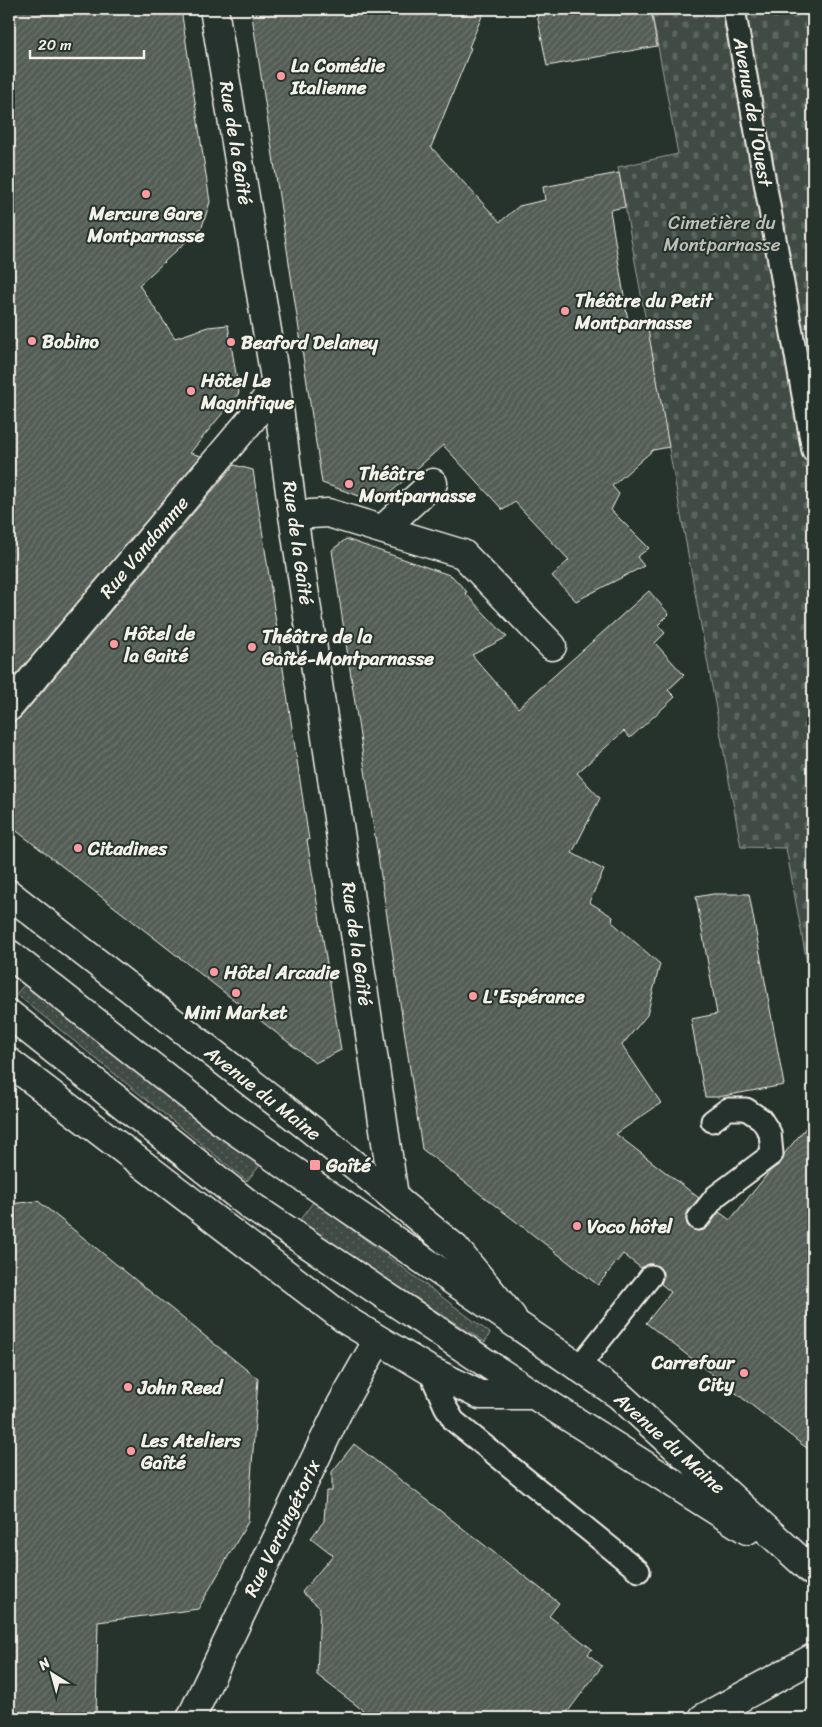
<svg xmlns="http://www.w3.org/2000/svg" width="822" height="1727" font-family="Sriracha,sans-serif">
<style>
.grass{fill:url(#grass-dots);stroke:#9a9e96}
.cemetery{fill:url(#cemetery-stones);stroke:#9a9e96}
.building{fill:url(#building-hatch);stroke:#f4f1e8}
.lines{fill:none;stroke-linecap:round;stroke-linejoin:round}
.lane-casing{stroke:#f4f1e8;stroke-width:25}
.street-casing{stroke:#f4f1e8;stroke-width:31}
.secondary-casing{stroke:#f4f1e8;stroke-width:31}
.primary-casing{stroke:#f4f1e8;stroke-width:31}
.lane{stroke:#26332d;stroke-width:21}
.street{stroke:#26332d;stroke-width:28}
.secondary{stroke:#26332d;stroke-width:28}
.primary{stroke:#26332d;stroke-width:28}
.poi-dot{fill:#ff9aa2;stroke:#26332d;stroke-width:2}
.labels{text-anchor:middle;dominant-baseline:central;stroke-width:4;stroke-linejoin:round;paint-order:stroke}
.poi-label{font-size:19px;font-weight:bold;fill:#f4f1e8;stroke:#26332d;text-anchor:start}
.street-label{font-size:19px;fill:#f4f1e8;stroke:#26332d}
.park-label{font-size:19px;fill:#bebfb7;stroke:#26332d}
</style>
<defs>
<pattern id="grass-dots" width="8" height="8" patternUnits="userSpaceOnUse" patternTransform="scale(1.25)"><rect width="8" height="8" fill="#414b45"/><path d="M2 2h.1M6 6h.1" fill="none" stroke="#5d6560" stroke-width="1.8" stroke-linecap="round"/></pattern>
<pattern id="cemetery-stones" width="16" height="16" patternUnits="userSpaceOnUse" patternTransform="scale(1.25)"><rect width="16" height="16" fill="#414b45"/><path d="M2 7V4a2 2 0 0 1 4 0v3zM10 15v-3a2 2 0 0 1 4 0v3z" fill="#5d6560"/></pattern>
<pattern id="building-hatch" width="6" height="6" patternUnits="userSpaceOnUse" patternTransform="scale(1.25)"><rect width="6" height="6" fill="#525c55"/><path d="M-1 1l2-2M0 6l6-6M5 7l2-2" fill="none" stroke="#6c746d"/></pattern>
</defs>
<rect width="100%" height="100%" fill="#26332d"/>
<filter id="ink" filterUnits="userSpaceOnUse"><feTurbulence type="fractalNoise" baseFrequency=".02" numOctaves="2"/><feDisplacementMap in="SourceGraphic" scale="10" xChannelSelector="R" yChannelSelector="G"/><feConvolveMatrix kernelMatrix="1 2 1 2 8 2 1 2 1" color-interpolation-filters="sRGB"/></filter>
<g filter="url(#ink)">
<g class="grass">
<path d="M25 984 262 1163 247 1181 16 994Z"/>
<path d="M314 1201 490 1333 485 1342 339 1249 299 1221Z"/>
</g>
<path class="cemetery" d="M651 9H813V996L786 848 741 847 618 167 678 154Z"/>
<g class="building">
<path d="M9 9H181L210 202 202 227 139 285 175 338 208 327 228 325 239 393 190 453 201 456 9 683Z"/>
<path d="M251 9H485L469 47 471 48 431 147 500 222 519 206 545 200 543 187 619 173 625 207 610 210 629 327 647 324 669 447 653 450 612 486 619 494 611 510 649 548 637 557 644 566 576 601 552 576 569 560 515 502 503 510 443 445 379 503 322 483Z"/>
<path d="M536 9H651L657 46 547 66Z"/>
<path d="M234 465 253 470 309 840H307L314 884 341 1050 315 1063 9 825V722L15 721 21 717Z"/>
<path d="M346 539 452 576 467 592 465 593 507 637 472 655 518 708 649 591 669 614 658 625 665 633 655 643 684 675 668 690 675 697 630 738 624 731 577 773 600 798 572 853 604 870 589 902 613 917 612 922 660 964 647 1015 622 1045 661 1103 616 1134 699 1198 688 1211 686 1218 687 1224 690 1228 697 1231 703 1230 708 1227 719 1212 730 1220 771 1170 780 1164 783 1159 784 1154 813 1119V1453L646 1323 671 1292 661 1284 663 1278V1272L658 1266 652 1264H647L641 1268 623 1254 598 1285 422 1149 332 550Z"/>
<path d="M713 894H749L784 1085 718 1097H705L691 1019 717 1014 696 897Z"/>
<path d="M38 1201 258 1379 248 1522 198 1609 98 1622 96 1718H9V1204Z"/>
<path d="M354 1444 559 1603 549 1616 592 1649 588 1654 602 1666 563 1718H373L317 1675 320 1608 302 1592 333 1555 311 1538 324 1521 326 1491H332V1472Z"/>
</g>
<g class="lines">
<defs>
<g id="lane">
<path d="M734 9 813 451"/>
<path d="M698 1219 716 1196 772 1154 770 1133 761 1119 746 1109H728L712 1121"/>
<path d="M578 1368 651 1276"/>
<path d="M429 1370 445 1406 454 1421 639 1571"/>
</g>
<g id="street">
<path d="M214 9 276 385 293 515 394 1196"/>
<path d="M293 515 328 513 463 554 552 646"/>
<path d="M383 529 433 483"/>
<path d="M9 707 251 420 276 385"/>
<path d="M191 1718 341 1405 378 1340"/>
</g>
<g id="secondary">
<path d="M9 894 313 1131 455 1248 512 1317"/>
<path d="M9 1062 346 1320 429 1370 480 1395H534"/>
<path d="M703 1718 813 1658"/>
</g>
<g id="primary">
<path d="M9 954 220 1120 619 1395 813 1572"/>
<path d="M9 1014 251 1206 534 1395 747 1530"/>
</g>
</defs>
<use href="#lane" class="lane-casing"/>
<use href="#street" class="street-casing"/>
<use href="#secondary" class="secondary-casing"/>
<use href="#primary" class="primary-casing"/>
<use href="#lane" class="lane"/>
<use href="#street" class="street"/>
<use href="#secondary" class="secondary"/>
<use href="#primary" class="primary"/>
</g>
</g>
<g class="poi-dot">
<circle cx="281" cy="76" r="5"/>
<circle cx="146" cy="194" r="5"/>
<circle cx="565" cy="311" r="5"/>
<circle cx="32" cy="341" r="5"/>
<circle cx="231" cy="342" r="5"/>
<circle cx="191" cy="391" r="5"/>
<circle cx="349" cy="484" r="5"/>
<circle cx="114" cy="644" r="5"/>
<circle cx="252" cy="647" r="5"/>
<circle cx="78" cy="848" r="5"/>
<circle cx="214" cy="972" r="5"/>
<circle cx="236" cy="993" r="5"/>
<circle cx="473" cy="996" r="5"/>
<rect x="309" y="1159" width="12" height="12" rx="2.5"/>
<circle cx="577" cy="1226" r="5"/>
<circle cx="744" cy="1373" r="5"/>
<circle cx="128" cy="1387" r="5"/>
<circle cx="131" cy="1451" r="5"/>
</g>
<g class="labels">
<g class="poi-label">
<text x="291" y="65">La Comédie<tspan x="291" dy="22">Italienne</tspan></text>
<text x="146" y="213" text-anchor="middle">Mercure Gare<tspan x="146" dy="22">Montparnasse</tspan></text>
<text x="575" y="300">Théâtre du Petit<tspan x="575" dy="22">Montparnasse</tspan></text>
<text x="42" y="341">Bobino</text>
<text x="241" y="342">Beaford Delaney</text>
<text x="201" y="380">Hôtel Le<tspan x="201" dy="22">Magnifique</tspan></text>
<text x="359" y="473">Théâtre<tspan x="359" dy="22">Montparnasse</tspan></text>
<text x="124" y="633">Hôtel de<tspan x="124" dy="22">la Gaité</tspan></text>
<text x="262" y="636">Théâtre de la<tspan x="262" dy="22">Gaîté-Montparnasse</tspan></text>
<text x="88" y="848">Citadines</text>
<text x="224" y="972">Hôtel Arcadie</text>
<text x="483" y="996">L'Espérance</text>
<text x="236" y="1012" text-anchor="middle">Mini Market</text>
<text x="326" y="1165">Gaîté</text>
<text x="587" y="1226">Voco hôtel</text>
<text x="734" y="1362" text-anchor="end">Carrefour<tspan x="734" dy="22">City</tspan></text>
<text x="138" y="1387">John Reed</text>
<text x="141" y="1440">Les Ateliers<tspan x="141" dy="22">Gaîté</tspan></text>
</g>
<g class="street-label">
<text transform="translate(753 112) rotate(80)">Avenue de l'Ouest</text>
<text transform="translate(236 143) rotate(81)">Rue de la Gaîté</text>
<text transform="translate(298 543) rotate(82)">Rue de la Gaîté</text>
<text transform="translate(144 547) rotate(-50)">Rue Vandamme</text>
<text transform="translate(357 944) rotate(82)">Rue de la Gaîté</text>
<text transform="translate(263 1093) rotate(38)">Avenue du Maine</text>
<text transform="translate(670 1443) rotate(42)">Avenue du Maine</text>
<text transform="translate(282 1528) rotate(-64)">Rue Vercingétorix</text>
</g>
<g class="park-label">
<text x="722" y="222">Cimetière du<tspan x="722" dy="22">Montparnasse</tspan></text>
</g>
</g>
<rect width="822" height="1727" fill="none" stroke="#26332d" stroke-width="30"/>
<rect x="15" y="15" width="792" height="1697" fill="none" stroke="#f4f1e8" stroke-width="2" filter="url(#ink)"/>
<g transform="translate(52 1674) rotate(323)" stroke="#26332d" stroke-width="4" paint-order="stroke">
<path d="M0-4L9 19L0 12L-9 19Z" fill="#f4f1e8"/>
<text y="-8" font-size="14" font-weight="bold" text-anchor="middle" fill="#f4f1e8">N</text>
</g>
<path d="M30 50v8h114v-8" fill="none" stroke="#f4f1e8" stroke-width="2.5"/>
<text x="38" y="50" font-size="15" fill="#f4f1e8" stroke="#26332d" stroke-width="4" paint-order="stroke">20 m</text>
</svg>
